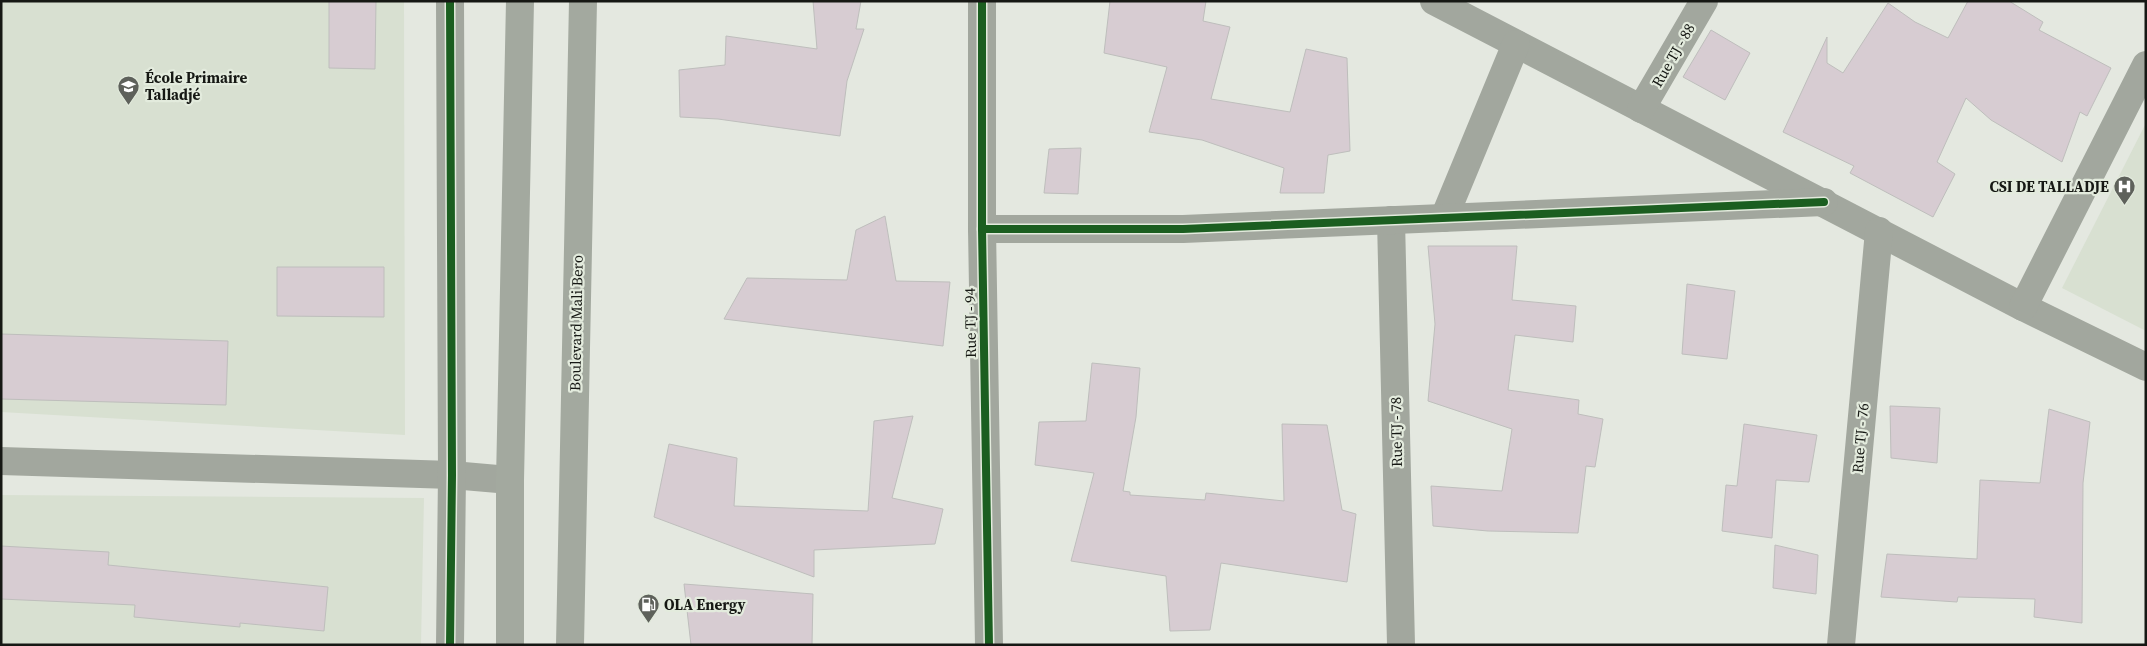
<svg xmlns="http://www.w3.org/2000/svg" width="2147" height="646" font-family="'Source Serif 4',serif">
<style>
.built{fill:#d8e0d1}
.building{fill:#d7ccd2;stroke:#bebebc}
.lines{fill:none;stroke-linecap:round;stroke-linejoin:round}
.street{stroke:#a2a79e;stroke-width:28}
.primary{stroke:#a3a99f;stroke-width:28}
.cycleway-casing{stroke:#e3ebdd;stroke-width:11}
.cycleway{stroke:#1b5e20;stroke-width:8}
.labels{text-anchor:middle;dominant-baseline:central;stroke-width:4.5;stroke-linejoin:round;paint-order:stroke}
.street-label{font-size:15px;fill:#161814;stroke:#e3ebdd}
.poi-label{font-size:15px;font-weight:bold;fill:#161814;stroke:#e3ebdd;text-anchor:start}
</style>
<rect width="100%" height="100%" fill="#e4e8e0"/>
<g class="built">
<path d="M1 1H404L405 435 1 412Z"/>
<path d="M2146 123V331L2062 288Z"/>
<path d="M1 495 424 498 421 645H1Z"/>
</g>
<g class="building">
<path d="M329 1H376L375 69 329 68Z"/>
<path d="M813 1H861L856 29H864L847 81 840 136 718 119 680 117 679 70 725 65 726 36 817 49Z"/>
<path d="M1110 1H1206L1203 21 1230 27 1211 99 1290 112 1306 49 1347 58 1350 151 1328 155 1324 193H1280L1284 168 1202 140 1149 132 1167 67 1104 53Z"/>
<path d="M1968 1H2009L2043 22 2039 30 2111 68 2087 116 2080 112 2062 162 1991 120 1966 98 1937 162 1955 174 1933 217 1850 173 1854 166 1783 132 1827 37V63L1843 73 1888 3 1915 22 1948 38Z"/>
<path d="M1711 30 1750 53 1725 100 1683 77Z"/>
<path d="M1081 148 1078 194 1044 193 1049 149Z"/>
<path d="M885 216 896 281 950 282 943 346 724 319 747 278 847 280 856 230Z"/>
<path d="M1428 246H1517L1512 300 1576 306 1573 342 1515 335 1508 390 1579 400 1578 414 1603 419 1595 467 1586 466 1578 533 1488 531 1433 526 1431 486 1502 491 1512 429 1428 401 1435 324Z"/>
<path d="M277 267H384V317L277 316Z"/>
<path d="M1687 284 1735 291 1727 359 1682 354Z"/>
<path d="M1 334 228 341 226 405 1 399Z"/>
<path d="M1092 363 1140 368 1136 417 1123 491 1130 492V495L1205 500 1206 493 1284 501 1282 424 1327 425 1342 510 1356 514 1347 582 1221 563 1210 630 1170 631 1166 576 1071 561 1094 473 1035 465 1039 422 1086 421Z"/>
<path d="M1890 406 1940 408 1937 463 1891 458Z"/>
<path d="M2049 409 2090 422 2083 483 2082 623 2034 617 2035 599 1958 597 1957 602 1881 597 1887 554 1977 559 1980 480 2040 483Z"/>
<path d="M913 416 892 498 943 509 935 544 814 550V577L654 517 669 444 737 458 734 506 868 511 874 421Z"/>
<path d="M1744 424 1817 435 1809 482 1776 480 1772 538 1722 531 1726 485 1737 486Z"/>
<path d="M1775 545 1818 555 1816 594 1773 588Z"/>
<path d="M1 546 109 552 108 565 328 587 324 631 240 623V627L134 617 135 605 1 599Z"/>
<path d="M684 584 813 594 812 645H691Z"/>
</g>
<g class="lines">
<g class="street">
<path d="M982 1V229L989 645"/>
<path d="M1434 1 2023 307 2146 367"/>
<path d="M1641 109 1704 1"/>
<path d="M1444 218 1516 44"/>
<path d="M1391 220 1401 645"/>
<path d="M982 229H1183L1824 202"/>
<path d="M2023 307 2146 65"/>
<path d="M1 461 452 475 510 480"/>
<path d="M450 645 452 475 450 1"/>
<path d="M1841 645 1879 231"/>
</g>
<g class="primary">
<path d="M510 645V480L520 1"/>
<path d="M570 645 583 1"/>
</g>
<defs>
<g id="cycleway">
<path d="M982 1V229L989 645"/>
<path d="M982 229H1183L1824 202"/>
<path d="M450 645 452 475 450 1"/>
</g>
</defs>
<use href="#cycleway" class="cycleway-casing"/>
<use href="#cycleway" class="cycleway"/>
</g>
<defs>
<symbol id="school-pin" viewBox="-11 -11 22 30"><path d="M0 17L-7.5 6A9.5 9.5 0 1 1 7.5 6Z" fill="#5e615b" stroke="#e3ebdd"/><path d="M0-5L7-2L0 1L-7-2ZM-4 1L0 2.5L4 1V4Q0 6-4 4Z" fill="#fff"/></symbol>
<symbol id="hospital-pin" viewBox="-11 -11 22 30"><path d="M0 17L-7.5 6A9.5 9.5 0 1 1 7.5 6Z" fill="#5e615b" stroke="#e3ebdd"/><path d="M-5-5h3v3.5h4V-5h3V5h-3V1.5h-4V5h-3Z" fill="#fff"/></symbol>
<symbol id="fuel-pin" viewBox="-11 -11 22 30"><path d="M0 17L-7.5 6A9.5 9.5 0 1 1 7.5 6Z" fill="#5e615b" stroke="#e3ebdd"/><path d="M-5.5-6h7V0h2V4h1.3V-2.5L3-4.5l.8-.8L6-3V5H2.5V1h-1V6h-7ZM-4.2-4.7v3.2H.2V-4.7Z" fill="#fff"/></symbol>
</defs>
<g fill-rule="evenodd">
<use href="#school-pin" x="116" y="74" width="25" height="34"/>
<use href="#hospital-pin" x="2112" y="174" width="25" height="34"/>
<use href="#fuel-pin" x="636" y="592" width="25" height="34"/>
</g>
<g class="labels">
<g class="street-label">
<text transform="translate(1673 55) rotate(-60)">Rue TJ - 88</text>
<text transform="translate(576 323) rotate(-89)">Boulevard Mali Bero</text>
<text transform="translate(970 323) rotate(-91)">Rue TJ - 94</text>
<text transform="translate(1396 432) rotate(-91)">Rue TJ - 78</text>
<text transform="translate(1860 438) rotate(-85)">Rue TJ - 76</text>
</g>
<g class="poi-label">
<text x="145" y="77">École Primaire<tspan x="145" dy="17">Talladjé</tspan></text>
<text x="2109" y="186" text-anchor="end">CSI DE TALLADJE</text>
<text x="664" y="604">OLA Energy</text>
</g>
</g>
<rect width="2147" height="646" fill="none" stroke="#161814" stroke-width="5"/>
</svg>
